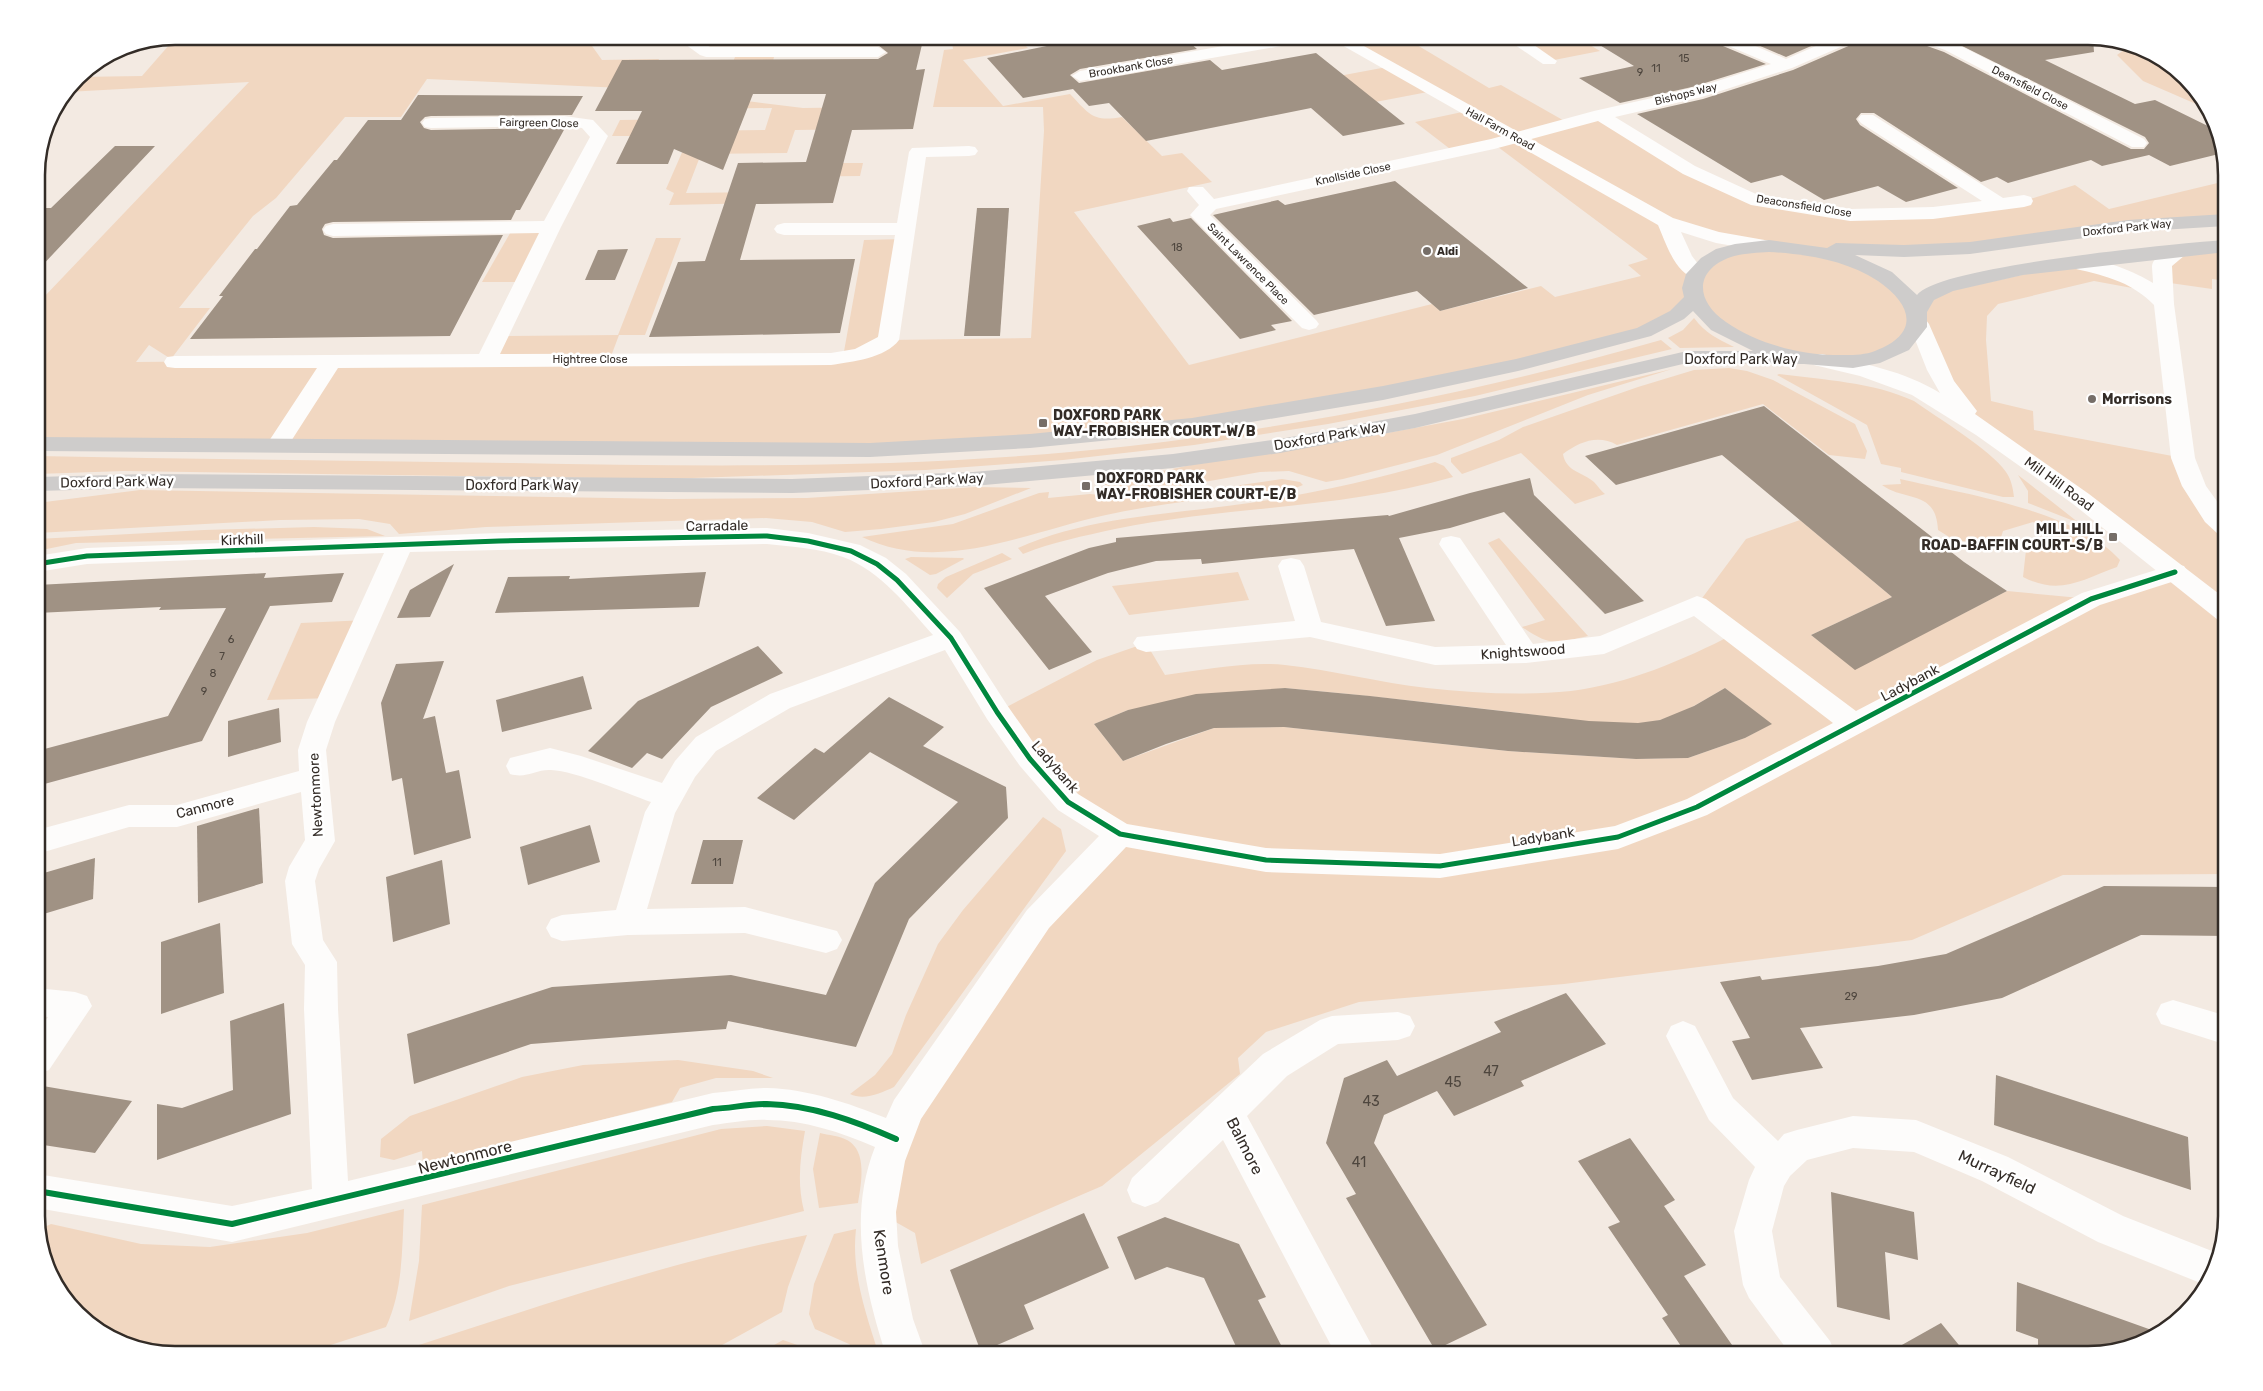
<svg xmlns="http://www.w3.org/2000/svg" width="2263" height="1391" font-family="Rubik,sans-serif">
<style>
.green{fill:#f1d7c1;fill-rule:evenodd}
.building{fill:#a09284}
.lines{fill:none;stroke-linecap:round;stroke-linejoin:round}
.minor{fill:#fdfcfb;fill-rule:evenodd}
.tertiary{fill:#fdfcfb;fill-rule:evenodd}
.secondary{fill:#cecccb;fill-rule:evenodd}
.cycleway-far1-casing{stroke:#fff;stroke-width:8}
.cycleway-casing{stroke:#fff;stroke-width:9}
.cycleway-far1{stroke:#00873e;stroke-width:5}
.cycleway{stroke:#00873e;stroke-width:6}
.poi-dot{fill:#766e68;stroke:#fff;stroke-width:2}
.labels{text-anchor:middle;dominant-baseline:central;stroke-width:5;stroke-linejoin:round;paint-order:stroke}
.number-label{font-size:11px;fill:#4e463e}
.far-street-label{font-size:11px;fill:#332c27;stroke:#fff}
.far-poi-label{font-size:11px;font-weight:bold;fill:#332c27;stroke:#fff;text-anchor:start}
.street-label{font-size:14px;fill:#332c27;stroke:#fff}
.poi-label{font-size:14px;font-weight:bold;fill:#332c27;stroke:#fff;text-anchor:start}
.near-number-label{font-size:14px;fill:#4e463e}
.near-street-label{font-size:16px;fill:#332c27;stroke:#fff}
.rim{fill:none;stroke:#332c27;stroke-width:2.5}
</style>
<rect width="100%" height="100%" fill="#f3eae2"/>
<g class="green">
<path d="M177 36H585L602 60 659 59 646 86H723L735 57H774L770 73 747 101 803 108 877 107 872 129 795 130 787 153 701 154 686 193 774 192 770 203 669 205 674 193 666 189 687 141 655 136H612L620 120 689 119 685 131 765 130 772 108 692 109 622 88 427 79 401 117H345L276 198 253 216 179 308H210L171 359 149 345 136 362 487 359 498 336 618 335 656 238H681L645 335H619L610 359 843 357 864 240 904 239 888 340 1031 338 1044 131 1043 107H933L944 50 953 49 951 36H1009L1019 39 1028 48 963 60 1003 106 1070 94C1090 115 1093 122 1122 117L1162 156 1182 153 1212 182 1074 212 1189 365 1432 304 1440 311 1541 286 1555 297 1641 276 1628 265 1648 259 1494 144 1454 152 1415 122 1467 111 1433 91 1344 108 1312 81 1387 67 1334 36H1396L1411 45H1417L1489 88 1501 85 1568 123 1600 115 1751 199 1850 215 2024 201 2075 185 2109 209 2226 181V221L2128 226 1904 251 1795 247 1877 272 1917 311 1927 296 2075 263 2154 292 2094 281 1998 304 1987 316 1986 340 1991 401 2033 411 2034 430 2183 458 2227 529V874L2063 875 1912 940 1564 984 1359 1002 1266 1032 1238 1058 1240 1074 1102 1186 921 1264 915 1233 878 1212 906 1111 1120 834 1068 802 997 712 1097 660 1146 643 1165 675C1203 670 1247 661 1285 665 1333 670 1380 683 1427 688 1474 693 1523 696 1571 691 1628 684 1683 660 1734 634L1697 605 1746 539 1800 520 1892 597 1811 635 1855 669 2007 591 2091 599 2175 572 1984 430 1919 325 1908 342 1856 363 1807 358 1731 334 1693 299 1644 332 1518 365 1192 425 870 450 37 444V298H43L249 82 67 92 77 77 142 76ZM1667 223 1746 248 1695 273ZM1285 688C1364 695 1442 704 1520 713 1558 718 1624 730 1660 720 1683 714 1704 700 1725 688L1771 724 1745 738 1688 758 1636 759 1508 751 1284 727 1214 728 1123 761 1094 724 1128 710Z"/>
<path d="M1510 36H1575L1600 51 1549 61Z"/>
<path d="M2128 47 2158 55 2208 105 2210 110 2143 81 2117 55Z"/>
<path d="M784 163H863L860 176 779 177Z"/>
<path d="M551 227 525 282H482L513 228Z"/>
<path d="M2226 246V281L2212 279V289L2163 282 2162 264 2181 250Z"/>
<path d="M1694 318C1705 333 1718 339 1734 347L1680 348 1668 338 1683 330Z"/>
<path d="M1661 340 1672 349 1475 396 1328 424 1194 445 1063 460 926 470 664 479 124 471 37 474V456C196 459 355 461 514 463 719 467 925 469 1130 446 1310 425 1487 390 1661 340Z"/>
<path d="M1729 368 1747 371 1773 380 1855 424 1867 451 1865 459 1829 455 1763 404 1617 445C1598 434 1579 442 1563 454 1566 472 1583 472 1594 482 1598 486 1601 491 1605 494L1575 504 1521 453 1462 474 1451 462V458L1499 440 1523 427 1638 387 1694 370Z"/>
<path d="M1672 369 1588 395 1437 455 1343 479 1326 482 1289 471 1260 472 1148 492 1112 489 1104 484 1195 464 1360 438 1463 419Z"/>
<path d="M1779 374C1824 380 1873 382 1914 401 1939 419 1990 449 2006 472 2011 479 2013 488 2014 497H2003L1901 472V468L1881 464 1867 425 1777 375Z"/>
<path d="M1435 462 1444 466 1453 477C1343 509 1227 506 1115 529 1084 536 1052 542 1023 554L1018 548C1082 519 1159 515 1227 506 1297 497 1367 482 1435 462Z"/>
<path d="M2018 475 2079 523 2028 503V491Z"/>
<path d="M1282 479 1300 482 1303 485 1298 487C1235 497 1169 501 1106 515 1026 532 942 575 862 537L953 524 1039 493 1049 492 1048 498 1090 494 1130 498 1157 497Z"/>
<path d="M1900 479C1964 494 2075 510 2120 560L2117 567C2081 580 2060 596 2023 577L2026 550 2057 539 2033 522 2003 531 1997 550 1981 543 1954 540 1938 530C1936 489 1905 502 1882 485L1901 484Z"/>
<path d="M976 487 1031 488 965 514 934 522 881 529 845 532 812 522 766 518 486 527 399 534 390 524 359 519 280 520 37 533V503L140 490 670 499 807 498Z"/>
<path d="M314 527 367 529 385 536 76 543 37 551V539L204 530Z"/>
<path d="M1499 538 1588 636C1555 643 1551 647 1522 627L1545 620 1488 543Z"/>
<path d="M1002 553 1012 559 973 574 947 598 937 588 938 584 946 577Z"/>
<path d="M911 557 963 558 964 559 936 574 930 575 905 559Z"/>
<path d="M1238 572 1249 600 1129 615 1112 586Z"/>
<path d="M367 620 332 698 267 700 301 623Z"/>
<path d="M1043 817 1061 829 1066 851 894 1087C881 1093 864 1101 850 1094L875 1075 892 1054 906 1015 938 944 963 910Z"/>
<path d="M678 1060 753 1071 773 1078H716L680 1088 672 1102 423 1165 422 1151 394 1160 380 1157 381 1139 410 1116 522 1077 583 1065Z"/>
<path d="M767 1126 805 1131C800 1159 797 1183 804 1211L509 1286 409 1321 419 1261 422 1205 721 1129Z"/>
<path d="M820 1133C828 1135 840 1136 847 1140 868 1151 861 1185 858 1203L819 1208 813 1169Z"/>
<path d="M404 1209C402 1249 403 1291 386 1327L300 1355H175L105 1336 55 1286 38 1230 51 1224 141 1244 210 1247 307 1233Z"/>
<path d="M856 1229C851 1272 866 1314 879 1355H863L849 1344 815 1329 809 1314 814 1284 834 1234Z"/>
<path d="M807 1235 788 1287 782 1312 704 1355H388C526 1311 664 1262 807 1235Z"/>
<path d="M783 1340 820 1353 823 1355H756Z"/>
</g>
<g class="building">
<path d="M738 36H924L916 70 925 69 913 129 852 130 833 203 756 204 740 260 855 259 840 333 649 337 678 262 705 261 738 163 806 162 826 94H753L723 170 674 149 668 164H616L642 111H595L622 60 878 59 888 53 878 45H735Z"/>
<path d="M1096 36H1182L1197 49 1080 69 1070 75 1079 83 1210 60 1222 70 1316 53 1405 124 1343 136 1311 108 1146 141 1109 103 1089 106 1073 89 1023 98 987 58Z"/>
<path d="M1585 36H1708L1711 41 1766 64 1692 87 1620 103 1579 78 1634 66Z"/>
<path d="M1737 36H1834L1786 57Z"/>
<path d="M1863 36H1910L1913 41 1944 52 2131 149H2144L2149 143 2145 137 1942 36 2093 38 2094 52 2045 60 2135 104 2155 100 2216 130 2223 153 2170 166 2149 155 2102 166 2091 160 2008 183 1997 177 1981 182 1874 113H1861L1856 119 1860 125 1958 188 1906 202 1878 186 1824 200 1782 175 1751 183 1637 114 1703 99 1793 70 1860 41Z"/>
<path d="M418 95 583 96 572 115 431 116 425 117 420 122 424 128 431 130 565 128 520 210H516L511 220 333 222 325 224 322 229 324 235 333 238 503 235 450 336 190 339 223 296H219L255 249H257L290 206 297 205 334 160H337L368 120H401Z"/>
<path d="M115 146H155L37 271V208H51Z"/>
<path d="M1395 181 1528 288 1440 311 1417 291 1314 315 1213 215 1278 200 1285 205Z"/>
<path d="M977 208H1009L1000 336H964Z"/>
<path d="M1170 218 1173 222 1191 218 1292 321 1271 325 1276 330 1240 339 1137 226Z"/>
<path d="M628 249 615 280H585L598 250Z"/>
<path d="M1764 406 1964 562 2007 591 1855 670 1811 635 1892 597 1722 455 1616 485 1585 456Z"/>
<path d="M1530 478 1534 495 1644 601 1605 614 1504 512 1450 528 1399 538 1435 621 1386 626 1354 549 1202 564 1201 559 1156 561 1108 573 1045 596 1092 652 1049 670 984 588 1089 548 1116 542V538L1388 515 1389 516 1470 493Z"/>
<path d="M454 564 430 617 397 618 410 590Z"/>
<path d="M706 572 699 607 495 613 508 577 570 576 569 579Z"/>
<path d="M266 573 264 578 344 573 332 602 270 606 202 741 37 786V751L168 716 226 608 159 610 161 607 37 613V585Z"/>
<path d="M758 646 783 673 711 707 662 759 647 753 632 768 588 751 638 701Z"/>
<path d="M444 661 423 719 435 716 446 773 459 770 471 838 414 855 402 778 392 781 381 703 396 664Z"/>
<path d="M583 676 592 709 502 732 496 700Z"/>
<path d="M1285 688 1370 696 1589 721 1638 723 1660 720 1694 706 1725 688 1772 724 1745 738 1688 758 1636 759 1508 751 1284 727 1214 728 1166 744 1123 761 1094 724 1128 710 1196 694Z"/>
<path d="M889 697 944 727 923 746 1006 787 1008 818 909 919 856 1047 728 1021 726 1029 531 1044 414 1084 407 1034 552 987 731 975 826 995 875 883 958 802 870 752 794 820 757 798 815 748 824 753Z"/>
<path d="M279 708 281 742 228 757V721Z"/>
<path d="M259 808 263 883 198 903 197 826Z"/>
<path d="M590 825 600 862 528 885 520 847Z"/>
<path d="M703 840H743L733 884H691Z"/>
<path d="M95 858 93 899 37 916V875Z"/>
<path d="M442 860 450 924 393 942 386 877Z"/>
<path d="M2104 886 2227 887V936L2141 935 2002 998 1914 1015 1800 1028 1823 1068 1752 1080 1732 1041 1750 1038 1720 982 1760 976 1762 980 1878 966 1946 954Z"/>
<path d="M220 923 224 993 161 1014V942Z"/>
<path d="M1566 993 1606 1044 1521 1081 1524 1086 1454 1116 1437 1091 1384 1115 1374 1143 1487 1325 1435 1350 1346 1198 1356 1194 1326 1143 1344 1078 1387 1060 1397 1076 1501 1032 1494 1022Z"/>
<path d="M284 1003 291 1114 157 1160V1104L182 1108 233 1090 230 1021Z"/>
<path d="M1996 1075 2188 1137 2191 1190 1994 1125Z"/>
<path d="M37 1085 78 1092 132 1101 95 1153 37 1144Z"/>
<path d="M1630 1138 1675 1200 1664 1206 1706 1265 1684 1276 1739 1355H1687L1662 1318 1668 1315 1608 1227 1620 1222 1578 1161Z"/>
<path d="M1831 1192 1914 1212 1918 1260 1885 1252 1890 1320 1837 1307Z"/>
<path d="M1084 1213 1109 1268 1024 1305 1034 1329 981 1352 950 1270Z"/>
<path d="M1165 1217 1239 1244 1266 1297 1258 1300 1286 1355H1240L1204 1278 1167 1267 1135 1280 1117 1237Z"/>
<path d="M2017 1282 2160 1333 2158 1336 2088 1355H2038V1339L2016 1331Z"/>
<path d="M1941 1323 1967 1355H1884Z"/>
</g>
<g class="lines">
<g class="minor">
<path d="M674 36H693L710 47H878L886 52 878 57H706L700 55Z"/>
<path d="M1281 36H1318L1310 41 1080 81 1072 76 1080 71Z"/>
<path d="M1502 36H1521L1557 61 1555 64H1543Z"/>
<path d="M1710 36H1732L1786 59 1839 36H1861L1859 39 1792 68 1702 97 1615 117 1695 166 1756 194 1850 209 1933 207 1982 201 1861 123 1858 119 1861 115H1873L2003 198 2024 195 2031 197 2033 201 2031 205 2024 207 1933 219 1850 221 1751 205 1683 174 1598 121 1494 149 1216 209 1210 215 1316 320 1319 324 1316 328 1309 330 1302 328 1190 215 1199 205 1187 191 1189 187H1203L1214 199 1491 139 1594 111 1692 89 1771 64 1712 39Z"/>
<path d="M1912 36H1936L1957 44 2144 139 2147 143 2144 147H2132L1945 50 1914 39Z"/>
<path d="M564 116 593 120 608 136 561 227 500 354 831 353 855 349 878 337 895 235H784L777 233 774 229 777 225 784 223H897L909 152 912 148 969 146 975 147 978 151 975 155 969 156 926 157 899 340C886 358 851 362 831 365L338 368 286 449 278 451 270 449 267 444 317 368H175L167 367 164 362 167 357 175 356 479 354 539 233 333 236 326 234 323 230 326 226 333 224 544 221 590 137 582 128 564 126 431 128 425 127 422 123 425 119 431 118Z"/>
<path d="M2181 244 2188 246 2191 250 2172 266 2174 304 2195 458 2206 486 2227 515V537L2218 534 2205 522 2182 486 2171 458 2154 305C2130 280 2101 275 2068 267L2065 263 2068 259C2090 253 2134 271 2153 283 2153 277 2152 271 2152 266 2153 256 2172 246 2181 244Z"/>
<path d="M767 528 808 533 860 545 886 558 906 574 960 632 1007 705 1040 752 1078 794 1127 824 1266 848 1440 854 1615 826 1687 799 1833 723 1694 616 1604 654 1526 663 1435 665 1310 637 1146 652 1137 649 1133 643 1137 637 1295 621 1278 566 1282 560 1291 558 1300 560 1304 566 1321 622 1435 647 1506 645 1439 544 1442 538 1451 536 1460 538 1533 644 1600 636 1697 596 1706 599 1856 711 2082 593 2175 564 2184 566 2188 572 2184 578 2100 605 1707 815 1618 849 1440 878 1266 872 1126 847 1049 928 921 1119 905 1161 896 1212 898 1246 913 1319 926 1355H886C864 1287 848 1215 875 1147 840 1132 804 1120 767 1120 749 1119 731 1123 713 1125L232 1242 37 1208V1174L232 1206 312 1189 304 1009 305 965 292 944 285 881 289 867 305 840 301 792 177 827H129L37 854V830L129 805H177L299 771 298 750 307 722 384 553 87 564 37 572V556L87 548 499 533ZM767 544C792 547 819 548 843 557 881 571 907 606 933 635L770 694 696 737 675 761 662 783 581 756 550 748 510 758 506 766 510 774C527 779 536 769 551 770 576 771 625 793 651 802L645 812 616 910 562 915 551 919 546 928 551 937 562 941 628 935 745 933 826 953 837 949 842 940 837 931 745 907 647 909 675 813 695 777 716 751 790 708 945 650 987 719 1020 766 1058 810 1099 836 1027 910 894 1100 886 1118C848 1103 808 1089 767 1088 749 1088 731 1092 713 1093L348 1181 338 1009 337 962 323 940 315 881 319 869 335 841 326 750 335 722 410 552Z"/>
<path d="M37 988 75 992 87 996 92 1006 49 1070 37 1074V1033L48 1017 37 1016Z"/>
<path d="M2173 1000 2227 1016V1045L2161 1024 2156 1014 2161 1004Z"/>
<path d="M1398 1012 1410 1016 1415 1026 1410 1036 1398 1040 1338 1044 1287 1076 1247 1116 1377 1355H1336L1223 1140 1158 1202 1145 1207 1132 1202 1127 1190 1132 1178 1263 1054 1320 1020 1332 1016Z"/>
<path d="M1683 1021 1695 1026 1733 1098 1778 1141 1784 1134 1797 1130 1853 1116 1916 1120 2008 1157 2123 1216 2217 1253 2208 1286 2098 1242 1982 1181 1914 1152 1853 1148 1807 1160 1790 1176 1784 1186 1772 1231 1780 1277 1830 1341 1836 1355H1791L1749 1298 1743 1285 1734 1231 1749 1180 1755 1167 1709 1120 1671 1046 1666 1036 1671 1026Z"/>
</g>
<g class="tertiary">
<path d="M1326 36H1346L1673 218 1719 232 1776 242 1779 246 1776 250 1769 252 1716 243 1681 232 1692 256 1705 273 1702 277C1678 283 1666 243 1658 225Z"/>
<path d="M1919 318 1926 320 1929 324 1954 381 1977 411 1975 414 2089 494 2227 600V623L2218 620 2073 504 1976 435 1912 395 1860 376 1814 365 1811 360 1814 355 1822 354C1861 363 1905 371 1940 393L1927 370 1909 324 1912 320Z"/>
</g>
<path class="secondary" d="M2226 214V226L2128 232 1970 254 1904 257 1855 255 1892 272 1917 295C1937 266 2181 243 2226 240V252L2023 275 1953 291 1934 300 1927 312V327L1909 350 1880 363 1853 368 1804 364 1687 363 1415 428 1280 453 1173 468 973 486 792 493 147 488 37 491V477L147 474 792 479 973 472 1173 454 1280 439 1415 414 1687 351H1753L1711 330 1693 311 1684 319 1651 336 1518 371 1383 400 1192 432 1030 448 870 457 37 451V437L870 443 1030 434 1192 418 1383 386 1516 359 1637 328 1670 311 1684 297 1682 288 1686 274 1701 258 1716 249 1735 244 1769 240 1827 248 1836 243 1904 245 1970 242 2128 220ZM1769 252C1806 254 1846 260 1878 281 1913 305 1920 334 1875 351 1862 356 1847 355 1833 355 1797 354 1756 343 1726 322 1695 301 1694 270 1731 257 1743 253 1757 253 1769 252Z"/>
<defs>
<path id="cycleway-far1" d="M37 564 87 556 499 541 767 536 808 541 851 551 877 564 897 580 951 638 997 712 1030 759 1068 802 1120 834 1266 860 1440 866 1618 837 1697 807 2091 599 2175 572"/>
<path id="cycleway" d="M37 1191 232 1224 713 1109C731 1108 749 1104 767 1104 812 1105 855 1121 896 1139"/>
</defs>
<use href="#cycleway-far1" class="cycleway-far1-casing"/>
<use href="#cycleway" class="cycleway-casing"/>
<use href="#cycleway-far1" class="cycleway-far1"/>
<use href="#cycleway" class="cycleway"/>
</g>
<g class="poi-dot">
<circle cx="1427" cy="251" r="5"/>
<circle cx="2092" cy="399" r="5"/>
<rect x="1038" y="418" width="10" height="10" rx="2.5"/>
<rect x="1081" y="481" width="10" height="10" rx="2.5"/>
<rect x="2108" y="532" width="10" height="10" rx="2.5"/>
</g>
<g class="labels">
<g class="number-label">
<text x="1684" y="58">15</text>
<text x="1656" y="68">11</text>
<text x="1640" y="72">9</text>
<text x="1177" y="247">18</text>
<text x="231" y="639">6</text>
<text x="222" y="656">7</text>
<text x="213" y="673">8</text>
<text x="204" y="691">9</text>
<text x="717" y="862">11</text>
<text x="1851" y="996">29</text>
</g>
<g class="far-street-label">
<text transform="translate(1131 67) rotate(-10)">Brookbank Close</text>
<text transform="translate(2030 88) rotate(27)">Deansfield Close</text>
<text transform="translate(1686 94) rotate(-14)">Bishops Way</text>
<text transform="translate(539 123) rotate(1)">Fairgreen Close</text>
<text transform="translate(1500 129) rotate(29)">Hall Farm Road</text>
<text transform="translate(1353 174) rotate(-12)">Knollside Close</text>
<text transform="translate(1804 206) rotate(9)">Deaconsfield Close</text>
<text transform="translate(2127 228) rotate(-6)">Doxford Park Way</text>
<text transform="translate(1248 264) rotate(45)">Saint Lawrence Place</text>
<text x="590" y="359">Hightree Close</text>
</g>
<g class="far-poi-label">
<text x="1437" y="251">Aldi</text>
</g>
<g class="street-label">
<text x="1741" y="359">Doxford Park Way</text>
<text transform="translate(1330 436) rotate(-10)">Doxford Park Way</text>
<text transform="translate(927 481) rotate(-3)">Doxford Park Way</text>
<text transform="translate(117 482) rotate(-1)">Doxford Park Way</text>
<text transform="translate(2059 484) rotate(36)">Mill Hill Road</text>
<text x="522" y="485">Doxford Park Way</text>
<text transform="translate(717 526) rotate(-1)">Carradale</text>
<text transform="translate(242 540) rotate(-2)">Kirkhill</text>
<text transform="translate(1523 652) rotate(-4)">Knightswood</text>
<text transform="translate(1910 683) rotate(-28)">Ladybank</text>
<text transform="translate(1055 767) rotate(49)">Ladybank</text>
<text transform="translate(316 795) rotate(-93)">Newtonmore</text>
<text transform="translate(205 807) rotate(-14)">Canmore</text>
<text transform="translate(1543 837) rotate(-9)">Ladybank</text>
</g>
<g class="poi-label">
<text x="2102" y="399">Morrisons</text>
<text x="1053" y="415">DOXFORD PARK<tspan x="1053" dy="16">WAY-FROBISHER COURT-W/B</tspan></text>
<text x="1096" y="478">DOXFORD PARK<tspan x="1096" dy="16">WAY-FROBISHER COURT-E/B</tspan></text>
<text x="2103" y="529" text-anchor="end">MILL HILL<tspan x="2103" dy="16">ROAD-BAFFIN COURT-S/B</tspan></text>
</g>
<g class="near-number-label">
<text x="1491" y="1071">47</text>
<text x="1453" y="1082">45</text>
<text x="1371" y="1101">43</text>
<text x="1359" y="1162">41</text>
</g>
<g class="near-street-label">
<text transform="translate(1245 1146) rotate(63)">Balmore</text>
<text transform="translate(465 1157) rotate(-14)">Newtonmore</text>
<text transform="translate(1997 1172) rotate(25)">Murrayfield</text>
<text transform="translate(884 1262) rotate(81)">Kenmore</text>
</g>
</g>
<path d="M0 0H2263V1391H0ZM175 45H2088A130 130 0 0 1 2218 175V1216A130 130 0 0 1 2088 1346H175A130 130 0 0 1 45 1216V175A130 130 0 0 1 175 45Z" fill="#fff" fill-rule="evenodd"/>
<path class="rim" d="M175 45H2088A130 130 0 0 1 2218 175V1216A130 130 0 0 1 2088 1346H175A130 130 0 0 1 45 1216V175A130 130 0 0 1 175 45Z"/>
</svg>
